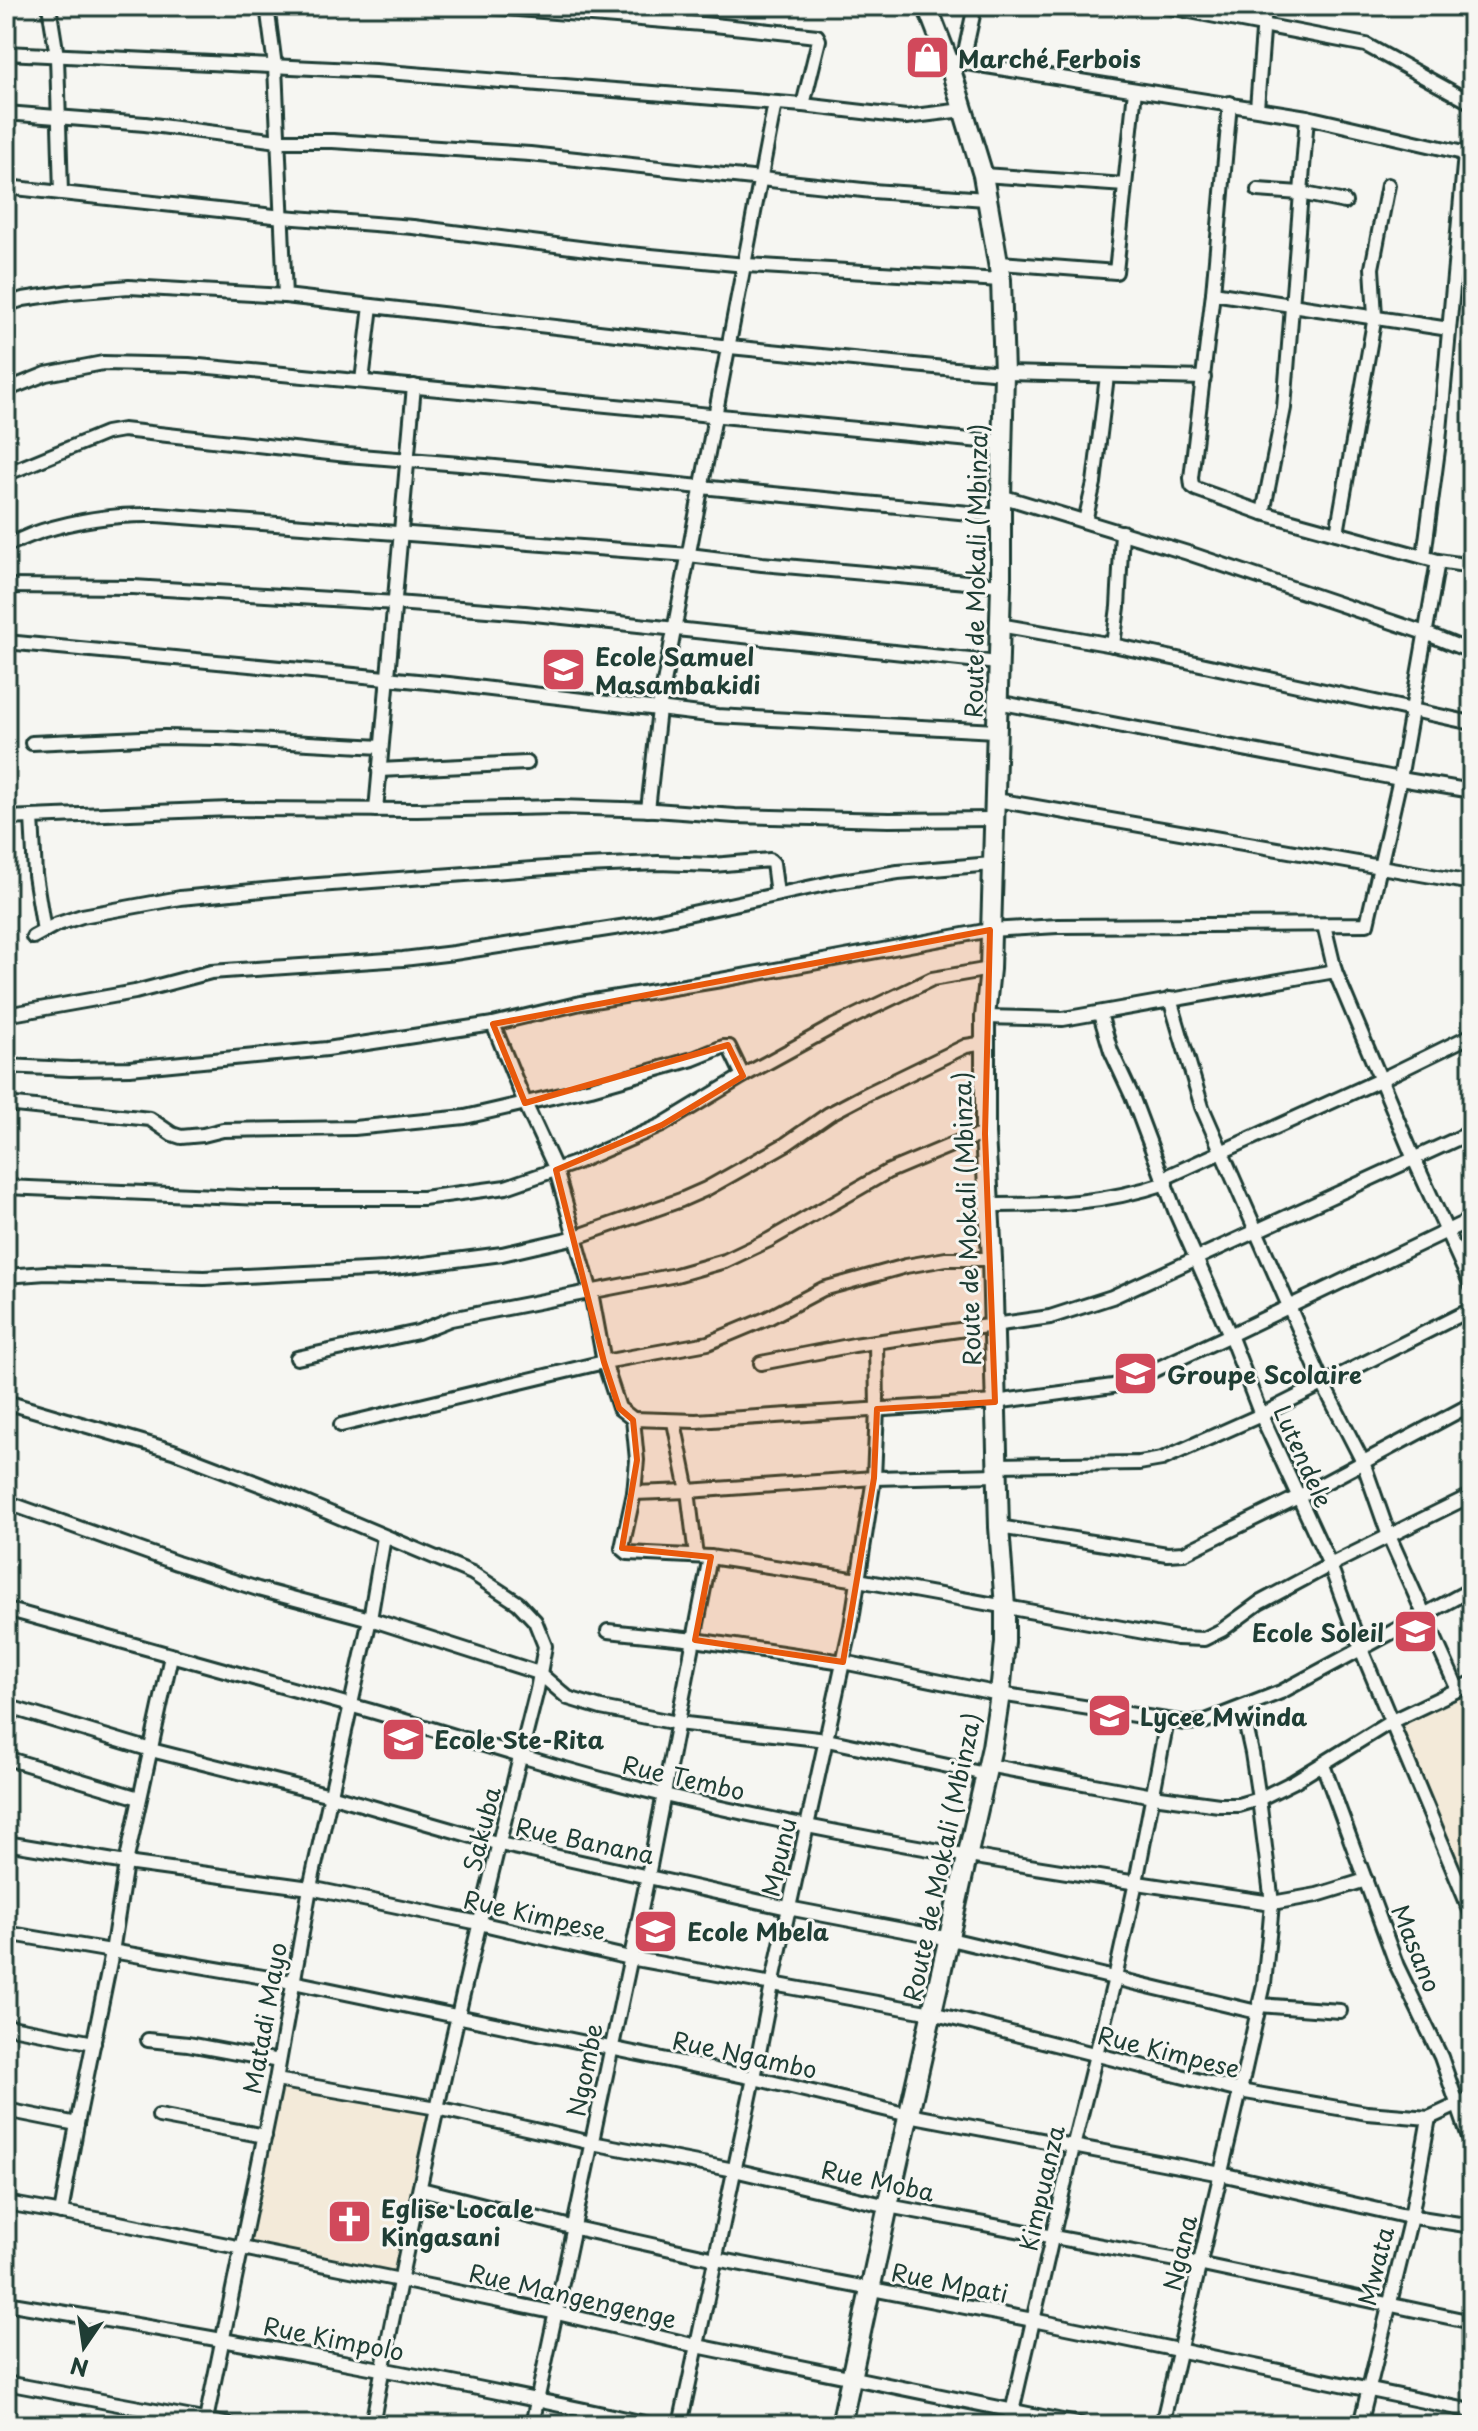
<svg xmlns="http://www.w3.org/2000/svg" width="1478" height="2431" font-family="'Playpen Sans',sans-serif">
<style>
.built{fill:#f3ead9}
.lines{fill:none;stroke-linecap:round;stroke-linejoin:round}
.street-casing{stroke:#1f3d34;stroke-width:18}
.secondary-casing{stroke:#1f3d34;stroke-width:24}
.street{stroke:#f6f6f2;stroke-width:12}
.secondary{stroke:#f6f6f2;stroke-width:18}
.marked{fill:#e8590c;fill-opacity:0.2;stroke:#e8590c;stroke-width:6;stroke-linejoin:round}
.labels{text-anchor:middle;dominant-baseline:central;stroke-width:6;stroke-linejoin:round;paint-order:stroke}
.poi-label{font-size:24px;font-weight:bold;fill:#1f3d34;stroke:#f6f6f2;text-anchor:start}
.street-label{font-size:24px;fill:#1f3d34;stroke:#f6f6f2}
</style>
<rect width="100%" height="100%" fill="#f6f6f2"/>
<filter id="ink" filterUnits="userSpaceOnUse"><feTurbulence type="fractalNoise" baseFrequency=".0125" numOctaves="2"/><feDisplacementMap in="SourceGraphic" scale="16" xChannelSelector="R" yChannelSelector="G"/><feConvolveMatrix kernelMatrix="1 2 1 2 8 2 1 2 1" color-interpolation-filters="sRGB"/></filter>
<g filter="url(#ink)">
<g class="built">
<path d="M1472 1687V1893L1398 1723Z"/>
<path d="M282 2083 433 2113 398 2275 251 2242Z"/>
</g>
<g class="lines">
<defs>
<g id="street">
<path d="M49 6 57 56 61 193"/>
<path d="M267 6 275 66 285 296"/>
<path d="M482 6 714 25 817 36 819 40 803 105"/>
<path d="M1164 6 1366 45 1472 103"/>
<path d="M6 53 375 71 803 105 906 117 963 110"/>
<path d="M948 60 1307 117 1472 155"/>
<path d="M963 61 975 6"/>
<path d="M1230 103 1213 293 1191 478 1192 486 1196 489 1263 513 1438 561 1472 566"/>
<path d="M1257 108 1265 6"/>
<path d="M6 113 145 124 278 141H333L530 154 872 191 986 199"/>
<path d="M983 175 1125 185"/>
<path d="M6 187 283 217 413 227 619 253 746 265 1001 280"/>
<path d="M1258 190 1300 193 1345 202"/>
<path d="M1000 263 1116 272 1135 90"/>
<path d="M1213 293 1449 329"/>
<path d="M6 305 23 299 70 292 129 287 285 296 730 347 955 369 1004 373 1204 378"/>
<path d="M362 381 371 306"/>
<path d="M6 390 46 374 103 363 189 365 1002 443"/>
<path d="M6 474 106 433 123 430 347 455 485 466 1000 516"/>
<path d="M1001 496 1188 553 1425 633 1472 652"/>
<path d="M1263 513 1284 408 1307 117"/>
<path d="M1085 521 1094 483 1107 376"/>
<path d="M1337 533 1375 316 1372 268 1388 185"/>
<path d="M6 545C18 541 30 535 42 531 80 519 118 514 157 515L689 555 762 564 1001 585"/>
<path d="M1424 556 1439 442 1465 154"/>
<path d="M6 586 133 587 396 603 525 613 998 663"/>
<path d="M999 625 1113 645 1472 723"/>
<path d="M6 642 449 684 717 716 996 731"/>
<path d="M1113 645 1118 607 1122 532"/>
<path d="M997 702 1400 779 1472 791"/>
<path d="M32 743 164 737 219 738 381 747"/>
<path d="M379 770 527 763"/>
<path d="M996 800 1472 883"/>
<path d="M376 810 414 386"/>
<path d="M648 810 659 709 775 103"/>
<path d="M32 817 35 875 44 931"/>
<path d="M6 818 230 809 417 810 558 807 655 810 735 816 889 820 993 819"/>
<path d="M1324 925 1335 971"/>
<path d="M33 937 55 925 82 916 180 898 305 886 560 867 658 863 713 865 770 860 773 863 777 894"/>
<path d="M1170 999 1202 1107 1323 1384 1363 1462 1389 1536 1458 1690"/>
<path d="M1100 1014 1111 1051 1132 1096 1176 1213 1230 1335 1261 1415 1330 1565 1361 1649 1472 1915"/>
<path d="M6 1015 135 992 211 972 403 959 454 953 646 923 835 882 898 872 992 864"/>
<path d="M985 1017 1063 1019 1335 971 1414 1159 1472 1287"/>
<path d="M493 1024 525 1103 556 1170 591 1292 604 1362 619 1408 633 1419 637 1460 634 1493 622 1548 628 1553 710 1557 858 1580 1177 1638 1204 1639 1222 1630 1259 1603 1330 1565 1472 1495"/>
<path d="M6 1066 70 1069 130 1068 327 1049 493 1024 581 1003 721 980 990 930 1058 926 1367 924 1400 779 1438 561"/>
<path d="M6 1104 150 1119 172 1134 181 1137 203 1135 223 1130 354 1128 465 1117 591 1088 693 1059 723 1047H729L743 1076"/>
<path d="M1164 1178 1382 1079 1472 1035"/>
<path d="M6 1187 262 1198H423L506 1187 575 1163 662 1125 743 1076 834 1026 932 979 990 969"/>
<path d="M988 1205C1053 1205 1103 1204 1166 1183"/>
<path d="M6 1276 46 1273 204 1278 386 1269 502 1254 576 1237 681 1200 706 1189 786 1144 829 1114 865 1095 966 1046 985 1043"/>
<path d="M297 1358 418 1332 451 1319 676 1275 725 1261 769 1240 887 1172 961 1141 985 1134"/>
<path d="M761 1363 854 1345 1050 1317 1112 1297 1472 1132"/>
<path d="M6 1402 173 1451 280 1492 472 1573 518 1603 535 1621 545 1646 537 1690C475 1934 418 2178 372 2425"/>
<path d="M633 1419 696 1421 995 1402 1113 1386 1135 1379 1230 1335 1472 1219"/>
<path d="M674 1422 688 1491 696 1556"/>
<path d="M341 1425 604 1362 708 1343 768 1318 823 1289 906 1266 946 1259H992"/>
<path d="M997 1465 1139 1463 1162 1459 1261 1415 1472 1309"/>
<path d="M634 1493 688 1491 874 1478 997 1475"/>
<path d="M6 1502 177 1563 258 1589 370 1619 539 1673 568 1698 601 1708 677 1723 827 1740 985 1774"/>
<path d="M999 1527 1167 1554 1184 1553 1298 1497 1472 1404"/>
<path d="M6 1609C128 1644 250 1676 371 1711 468 1739 563 1771 660 1794 862 1842 1067 1873 1272 1903L1317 1895 1366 1880"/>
<path d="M608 1631 695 1640 843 1662 1000 1694 1186 1723 1206 1721 1281 1692 1472 1589"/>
<path d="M6 1706 151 1750 330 1795 500 1844 788 1908 950 1939 1257 2012"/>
<path d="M6 1723 10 1707"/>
<path d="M6 1758 139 1798"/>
<path d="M987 1765 1153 1796 1219 1805H1238L1259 1799 1293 1782 1392 1721 1472 1683"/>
<path d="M1323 1765 1397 1966 1441 2057 1472 2146"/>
<path d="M6 1843 126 1863 310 1888 479 1923 630 1958 932 2013 1240 2091 1367 2113 1429 2118 1472 2098"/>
<path d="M6 1933 293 1982 754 2078 909 2115 1221 2174 1401 2215 1472 2226"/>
<path d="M1259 2005 1340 2011"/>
<path d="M6 2026 94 2043"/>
<path d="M148 2040 188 2044 279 2061"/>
<path d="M276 2080 437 2108 592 2143 734 2170 888 2206 1198 2264 1472 2322"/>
<path d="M6 2110 77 2124 112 1952 126 1863 171 1656"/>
<path d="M159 2116 265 2136"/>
<path d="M421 2189 575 2228 716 2259 1033 2320 1472 2411"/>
<path d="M6 2203 114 2222 400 2280 557 2313 697 2346 1082 2425"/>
<path d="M61 2213 77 2124"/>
<path d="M6 2303C222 2339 438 2377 653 2425"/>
<path d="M6 2383 230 2425"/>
<path d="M205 2425 276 2080 310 1888 370 1619 384 1537"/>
<path d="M532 2425 648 1876 710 1557"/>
<path d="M680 2425 754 2078 772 1985 851 1626 874 1478 877 1409 876 1342"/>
<path d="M1009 2425 1073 2147 1115 1978 1136 1882 1167 1721"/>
<path d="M1162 2425 1240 2091 1264 1984 1270 1926 1272 1903 1259 1799 1252 1753 1242 1708"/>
<path d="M1360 2425 1411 2217 1429 2118"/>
</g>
<path id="secondary" d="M841 2425 888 2206 992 1747 1000 1694 1005 1642V1607L999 1527 992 1259 985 1134V1017L990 969 1001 585V496L1004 373 1001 280 983 175 948 60 927 6"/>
</defs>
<use href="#street" class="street-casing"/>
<use href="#secondary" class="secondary-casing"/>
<use href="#street" class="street"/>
<use href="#secondary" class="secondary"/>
</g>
</g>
<path class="marked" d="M990 930 985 1134 995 1402 877 1409 874 1478 843 1662 695 1640 711 1557 622 1548 637 1460 633 1420 619 1408 604 1362 556 1170 662 1125 743 1076 728 1045 525 1103 493 1024Z"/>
<defs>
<symbol id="shop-square" viewBox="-11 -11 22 22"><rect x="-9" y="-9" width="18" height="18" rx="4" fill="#d1495b" stroke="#f6f6f2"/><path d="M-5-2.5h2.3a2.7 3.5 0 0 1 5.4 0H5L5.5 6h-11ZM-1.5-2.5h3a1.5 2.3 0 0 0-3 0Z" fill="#fff"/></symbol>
<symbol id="school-square" viewBox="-11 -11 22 22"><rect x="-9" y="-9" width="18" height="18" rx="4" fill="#d1495b" stroke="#f6f6f2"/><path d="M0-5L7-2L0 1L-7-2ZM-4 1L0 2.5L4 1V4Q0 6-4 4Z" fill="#fff"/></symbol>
<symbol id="church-square" viewBox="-11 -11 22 22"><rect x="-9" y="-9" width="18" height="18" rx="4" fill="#d1495b" stroke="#f6f6f2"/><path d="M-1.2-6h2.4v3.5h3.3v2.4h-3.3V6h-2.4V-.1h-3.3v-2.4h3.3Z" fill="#fff"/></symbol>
</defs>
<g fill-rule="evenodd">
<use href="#shop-square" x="902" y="32" width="51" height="51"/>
<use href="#school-square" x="538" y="644" width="51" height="51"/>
<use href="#school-square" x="1110" y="1348" width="51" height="51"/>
<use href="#school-square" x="1390" y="1606" width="51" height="51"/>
<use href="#school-square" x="1084" y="1690" width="51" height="51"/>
<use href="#school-square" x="378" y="1714" width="51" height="51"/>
<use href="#school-square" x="630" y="1906" width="51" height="51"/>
<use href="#church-square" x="324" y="2196" width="51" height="51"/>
</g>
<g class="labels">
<g class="poi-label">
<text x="958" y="58">Marché Ferbois</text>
<text x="595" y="656">Ecole Samuel<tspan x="595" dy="28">Masambakidi</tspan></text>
<text x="1167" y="1374">Groupe Scolaire</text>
<text x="1384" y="1632" text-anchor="end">Ecole Soleil</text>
<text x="1140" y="1716">Lycee Mwinda</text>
<text x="434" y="1739">Ecole Ste-Rita</text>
<text x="687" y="1931">Ecole Mbela</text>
<text x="381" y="2208">Eglise Locale<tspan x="381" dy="28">Kingasani</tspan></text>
</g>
<g class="street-label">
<text transform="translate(975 571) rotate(-89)">Route de Mokali (Mbinza)</text>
<text transform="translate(966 1219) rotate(-92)">Route de Mokali (Mbinza)</text>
<text transform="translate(1304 1456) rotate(66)">Lutendele</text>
<text transform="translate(684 1777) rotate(13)">Rue Tembo</text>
<text transform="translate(481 1829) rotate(-76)">Sakuba</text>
<text transform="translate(585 1840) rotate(12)">Rue Banana</text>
<text transform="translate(778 1857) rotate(-77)">Mpunu</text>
<text transform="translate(941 1857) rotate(-78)">Route de Mokali (Mbinza)</text>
<text transform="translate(535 1914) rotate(13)">Rue Kimpese</text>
<text transform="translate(1417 1948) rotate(68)">Masano</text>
<text transform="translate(264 2018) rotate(-80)">Matadi Mayo</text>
<text transform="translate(1169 2051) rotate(14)">Rue Kimpese</text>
<text transform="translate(745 2054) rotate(12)">Rue Ngambo</text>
<text transform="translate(584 2070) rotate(-79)">Ngombe</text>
<text transform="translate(878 2180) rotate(12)">Rue Moba</text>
<text transform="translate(1041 2188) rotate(-77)">Kimpuanza</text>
<text transform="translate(1179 2253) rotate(-77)">Ngana</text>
<text transform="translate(1375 2266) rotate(-76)">Mwata</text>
<text transform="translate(950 2282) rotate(11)">Rue Mpati</text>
<text transform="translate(573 2295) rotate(13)">Rue Mangengenge</text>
<text transform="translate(334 2338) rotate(11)">Rue Kimpolo</text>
</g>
</g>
<rect width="1478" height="2431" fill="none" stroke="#f6f6f2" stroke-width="32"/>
<rect x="16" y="16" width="1446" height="2399" fill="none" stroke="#1f3d34" stroke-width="3" filter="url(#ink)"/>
<g transform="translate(84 2347) rotate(193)" stroke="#f6f6f2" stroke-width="6" paint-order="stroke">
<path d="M0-6L14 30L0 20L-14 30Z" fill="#1f3d34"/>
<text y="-12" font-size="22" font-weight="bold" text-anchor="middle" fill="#1f3d34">N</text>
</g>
</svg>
